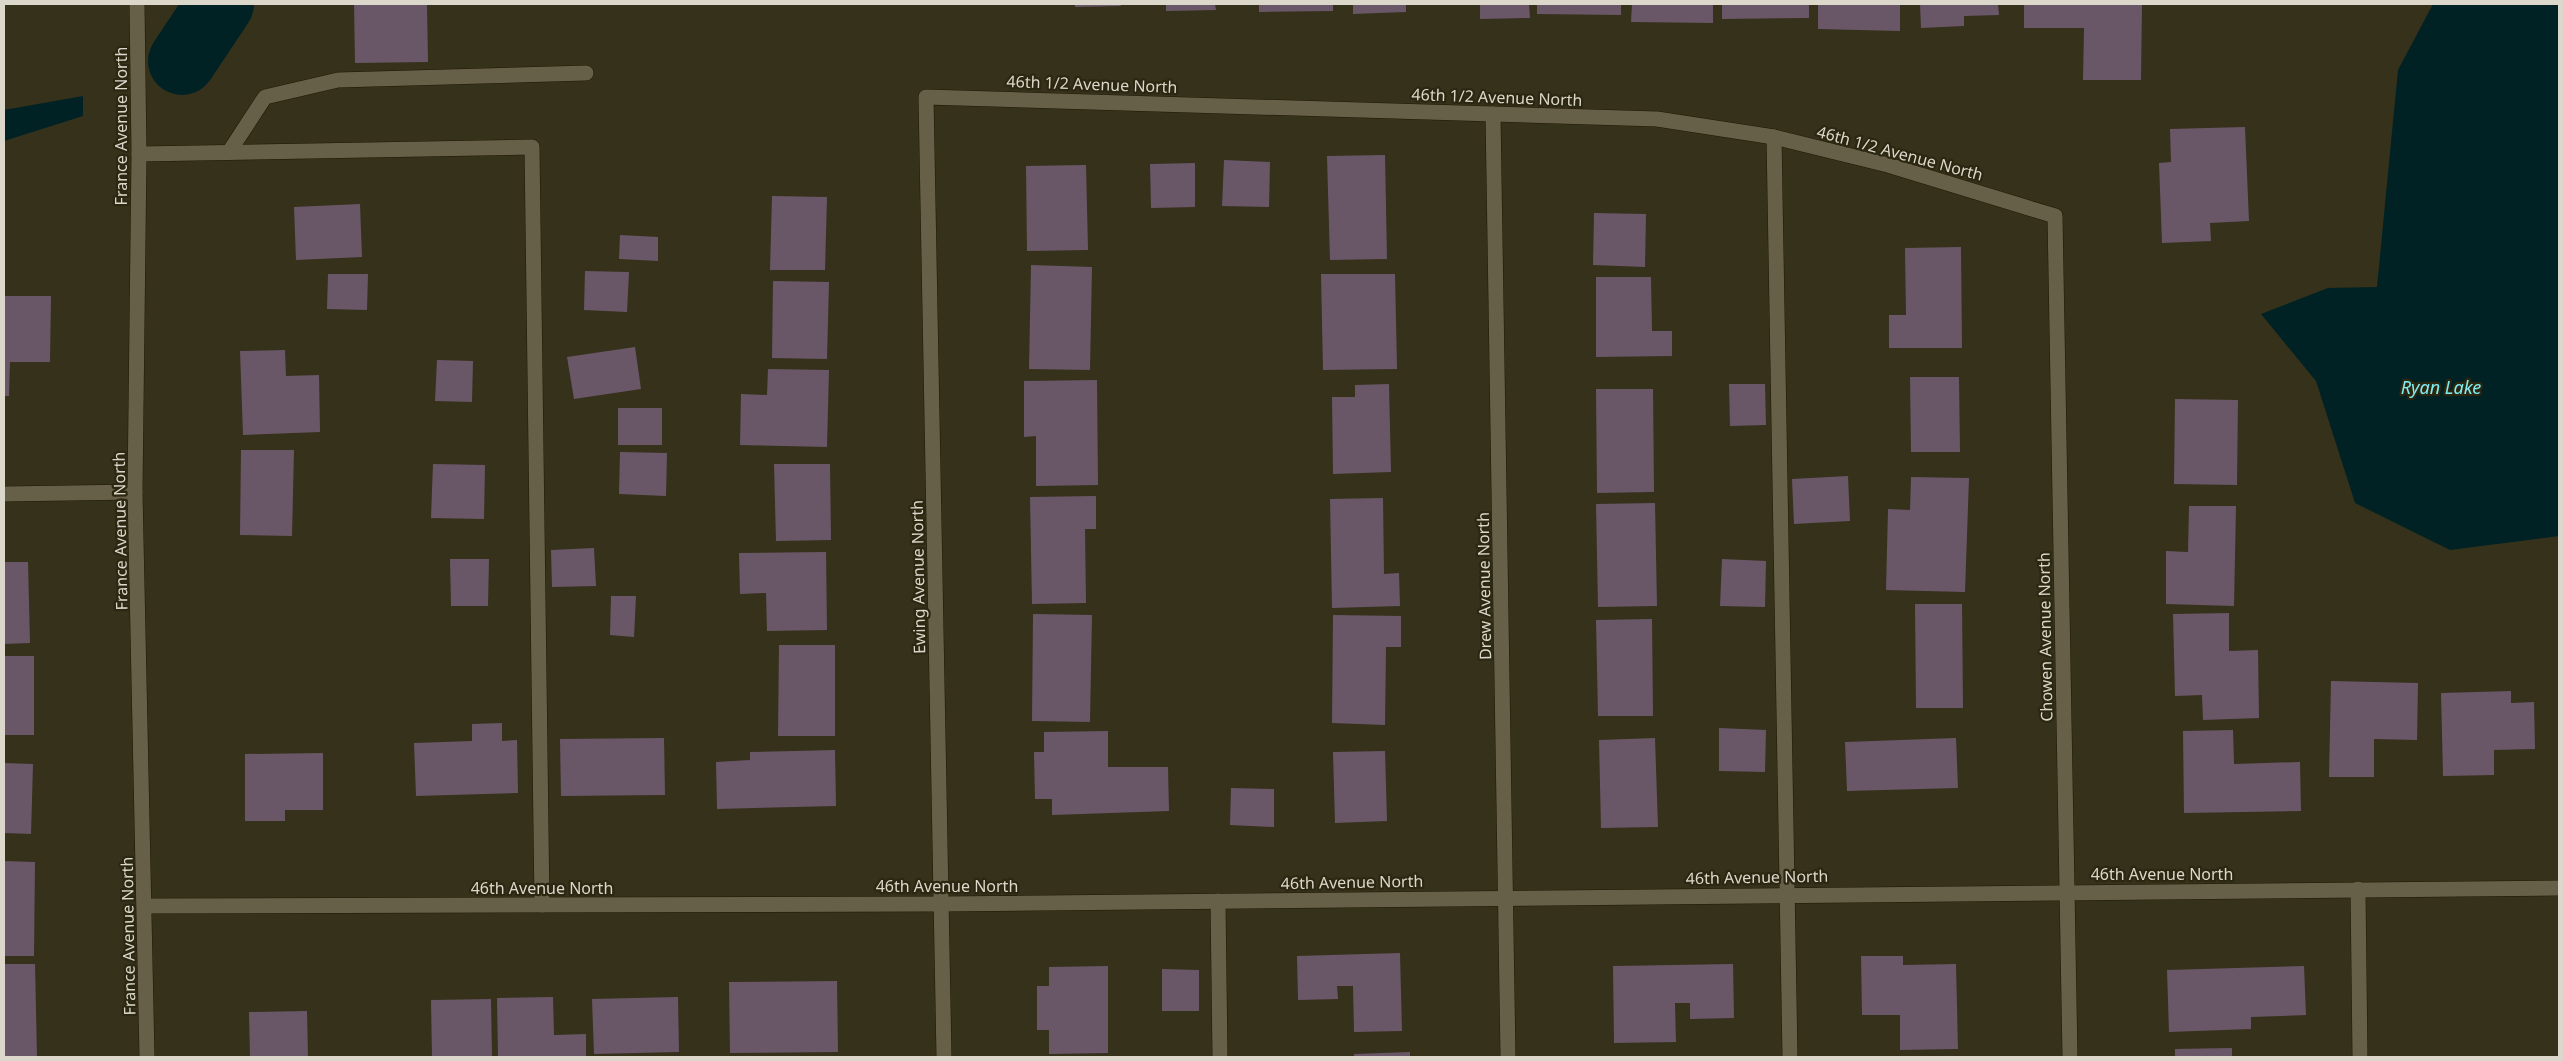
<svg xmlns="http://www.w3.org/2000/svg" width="2563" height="1061" font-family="'Noto Sans',sans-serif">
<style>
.water{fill:#002224}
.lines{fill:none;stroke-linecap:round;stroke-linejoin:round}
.river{stroke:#002224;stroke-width:68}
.building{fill:#695768}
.service-casing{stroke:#1e1804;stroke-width:16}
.minor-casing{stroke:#1e1804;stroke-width:16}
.tertiary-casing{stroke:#1e1804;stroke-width:16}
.service{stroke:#666049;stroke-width:15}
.minor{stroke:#666049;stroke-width:15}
.tertiary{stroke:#666049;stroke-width:15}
.labels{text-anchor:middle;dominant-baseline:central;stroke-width:4.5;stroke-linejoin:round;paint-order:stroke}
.street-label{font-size:16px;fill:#dbd8cb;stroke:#2c2711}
.water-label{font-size:18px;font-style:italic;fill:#81ecf1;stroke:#2c2711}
</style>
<rect width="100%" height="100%" fill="#36311b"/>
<g class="water">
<path d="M2433 4H2559V536L2450 550 2355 503 2316 381 2261 314 2328 288 2377 287 2398 70Z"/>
<path d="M83 96V116L4 141V110Z"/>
</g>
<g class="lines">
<path class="river" d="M182 61 220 4"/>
</g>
<g class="building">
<path d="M354 4H427L428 62 355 63Z"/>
<path d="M1075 4H1120L1121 6 1075 7Z"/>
<path d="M1166 4H1215L1216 10 1166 11Z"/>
<path d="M1259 4H1333V11L1259 12Z"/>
<path d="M1353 4H1406V12L1353 14Z"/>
<path d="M1480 4H1529L1530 18 1480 19Z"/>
<path d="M1537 4H1621V15L1537 14Z"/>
<path d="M1632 4H1713V23L1631 22Z"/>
<path d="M1722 4H1809V18L1722 19Z"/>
<path d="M1818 4H1900V31L1818 29Z"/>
<path d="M1920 4H1998L1999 15 1964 16V26L1921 28Z"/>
<path d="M2024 4H2142L2141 80H2083L2084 28H2024Z"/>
<path d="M2245 127 2249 221 2210 223 2211 241 2162 243 2159 163 2171 162 2170 129Z"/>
<path d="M1385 155 1387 259 1330 260 1327 156Z"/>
<path d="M1224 160 1270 162 1269 207 1222 206Z"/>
<path d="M1195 163V207L1151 208 1150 164Z"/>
<path d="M1086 165 1088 250 1027 251 1026 166Z"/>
<path d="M772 196 827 197 825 270H770Z"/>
<path d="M360 204 362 257 296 260 294 207Z"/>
<path d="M1594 213 1646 214 1645 267 1593 265Z"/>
<path d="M620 235 658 237V261L619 259Z"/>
<path d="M1961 247 1962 348H1889V315H1906L1905 248Z"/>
<path d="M1031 265 1092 267 1090 370 1029 369Z"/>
<path d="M585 271 629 272 627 312 584 310Z"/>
<path d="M328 274H368L367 310 327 309Z"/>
<path d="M1321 274H1395L1397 369 1323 370Z"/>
<path d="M1596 277H1651L1652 331H1672V356L1596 357Z"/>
<path d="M773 281 829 282 827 359 772 358Z"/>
<path d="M4 296H51L50 362H10L9 396H4Z"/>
<path d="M635 347 641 389 574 399 567 357Z"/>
<path d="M285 350 286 376 319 375 320 432 243 435 240 351Z"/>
<path d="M437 360 473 361 472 402 435 401Z"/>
<path d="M768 369 829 370 827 447 740 445 741 394 767 395Z"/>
<path d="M1910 377H1959L1960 452H1911Z"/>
<path d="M1097 380 1098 485 1036 486V436L1024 437V381Z"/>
<path d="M1389 384 1391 472 1333 474 1332 397H1355V385Z"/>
<path d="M1729 384H1765L1766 425 1730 426Z"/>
<path d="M1596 389H1653L1654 492 1597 493Z"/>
<path d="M2175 399 2238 400 2237 485 2174 484Z"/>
<rect x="618" y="408" width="44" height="37"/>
<path d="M241 450H294L292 536 240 535Z"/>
<path d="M620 452 667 453 666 496 619 494Z"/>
<path d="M433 464 485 465 484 519 431 518Z"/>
<path d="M774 464H830L831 540 776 541Z"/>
<path d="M1848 476 1850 521 1794 524 1792 479Z"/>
<path d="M1911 477 1969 478 1965 592 1886 590 1888 509 1910 510Z"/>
<path d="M1096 496V529H1085L1086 603 1032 604 1030 497Z"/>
<path d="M1383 498 1384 574 1399 573 1400 606 1332 608 1330 499Z"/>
<path d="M1655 503 1657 606 1598 607 1596 504Z"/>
<path d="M2189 506H2236L2234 606 2166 604V551L2188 552Z"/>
<path d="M594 548 596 586 552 587 551 550Z"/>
<path d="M826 552 827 630 767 631 766 593 740 594 739 553Z"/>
<path d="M450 559H489L488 606H451Z"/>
<path d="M1722 559 1766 561 1765 607 1720 606Z"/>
<path d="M4 562H28L30 643 4 644Z"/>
<path d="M611 596H636L634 637 610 635Z"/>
<path d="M1915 604H1962L1963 708H1916Z"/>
<path d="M2229 613V651L2258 650 2259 718 2203 720 2202 695 2175 696 2173 614Z"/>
<path d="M1033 614 1092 615 1090 722 1032 721Z"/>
<path d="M1333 615 1401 616V647H1386L1385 725 1332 723Z"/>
<path d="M1652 619 1653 716H1598L1596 620Z"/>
<path d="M779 645H835V736H778Z"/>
<rect x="4" y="656" width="30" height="79"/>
<path d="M2331 681 2418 683 2417 740 2374 739V777H2329Z"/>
<path d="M2511 691V703L2534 702 2535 749 2494 750V775L2443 776 2441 693Z"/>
<path d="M502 723V741L517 740 518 793 416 796 414 743 472 741V724Z"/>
<path d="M1719 728 1766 730 1765 772 1719 771Z"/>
<path d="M2233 730 2234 764 2300 762 2301 811 2184 813 2183 731Z"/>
<path d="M1108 731V767H1168L1169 811 1052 815V799H1035L1034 752H1044V732Z"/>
<path d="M664 738 665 795 561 796 560 739Z"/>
<path d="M1655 738 1658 827 1601 828 1599 740Z"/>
<path d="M1956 738 1958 788 1847 791 1845 742Z"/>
<path d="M835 750 836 806 717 809 716 762 750 760V752Z"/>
<path d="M1385 751 1387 821 1335 823 1333 752Z"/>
<path d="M323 753V810H285V821H245V754Z"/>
<path d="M4 763 33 764 31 834 4 833Z"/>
<path d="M1231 788 1274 789V827L1230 825Z"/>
<path d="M4 861 35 862 34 956H4Z"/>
<path d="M1400 953 1402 1031 1354 1032 1353 986H1337L1338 999 1298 1000 1297 956Z"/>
<path d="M1861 956H1903V965L1956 964 1958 1049 1900 1050V1015H1862Z"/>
<path d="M4 964H35L37 1057H4Z"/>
<path d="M1733 964 1734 1018 1690 1019V1003H1675L1676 1042 1614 1043 1613 966Z"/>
<path d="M1108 966V1053L1049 1054V1030H1037V986H1049V967Z"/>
<path d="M2304 966 2306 1015 2251 1017V1029L2169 1032 2167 970Z"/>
<path d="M1162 969 1199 970V1011H1162Z"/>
<path d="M837 981 838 1052 730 1053 729 982Z"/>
<path d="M553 997 554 1035 586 1034V1057H498L497 998Z"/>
<path d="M678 997 679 1052 594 1054 592 999Z"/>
<path d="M491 999 492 1057H432L431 1000Z"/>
<path d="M307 1011 308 1057H250L249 1012Z"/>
<path d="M2232 1048V1057H2175V1049Z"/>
<path d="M1410 1052V1057H1354V1054Z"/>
</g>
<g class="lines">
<defs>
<g id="service">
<path d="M1774 137 1790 1057"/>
<path d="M229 152 265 97 338 80 586 73"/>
<path d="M139 154 532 147 542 905"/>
<path d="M2358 889 2360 1057"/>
<path d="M1218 901 1220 1057"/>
</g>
<g id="minor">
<path d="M1493 114 1508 1057"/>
<path d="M4 494 135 492"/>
<path d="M145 906 942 904 2559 888"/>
<path d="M944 1057 926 97 1657 119 1774 137 1888 165 2055 216 2070 1057"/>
</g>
<path id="tertiary" d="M137 4 139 154 135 492 147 1057"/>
</defs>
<use href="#service" class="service-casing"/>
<use href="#minor" class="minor-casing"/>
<use href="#tertiary" class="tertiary-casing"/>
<use href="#service" class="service"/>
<use href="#minor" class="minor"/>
<use href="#tertiary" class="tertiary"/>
</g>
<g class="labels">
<g class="street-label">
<text transform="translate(1092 84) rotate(2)">46th 1/2 Avenue North</text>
<text transform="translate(1497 97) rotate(2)">46th 1/2 Avenue North</text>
<text transform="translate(121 126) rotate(-90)">France Avenue North</text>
<text transform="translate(1900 153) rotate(15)">46th 1/2 Avenue North</text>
<text transform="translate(120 531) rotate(-91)">France Avenue North</text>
<text transform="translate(918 577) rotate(-91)">Ewing Avenue North</text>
<text transform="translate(1484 586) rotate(-91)">Drew Avenue North</text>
<text transform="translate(2045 637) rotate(-91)">Chowen Avenue North</text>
<text x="2162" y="874">46th Avenue North</text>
<text transform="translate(1757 877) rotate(-1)">46th Avenue North</text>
<text transform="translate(1352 882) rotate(-1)">46th Avenue North</text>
<text x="947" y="886">46th Avenue North</text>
<text x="542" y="888">46th Avenue North</text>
<text transform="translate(128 936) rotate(-91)">France Avenue North</text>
</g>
<g class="water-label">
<text x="2441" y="387">Ryan Lake</text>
</g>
</g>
<rect width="2563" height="1061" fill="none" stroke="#dbd8cb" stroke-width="10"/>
</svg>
